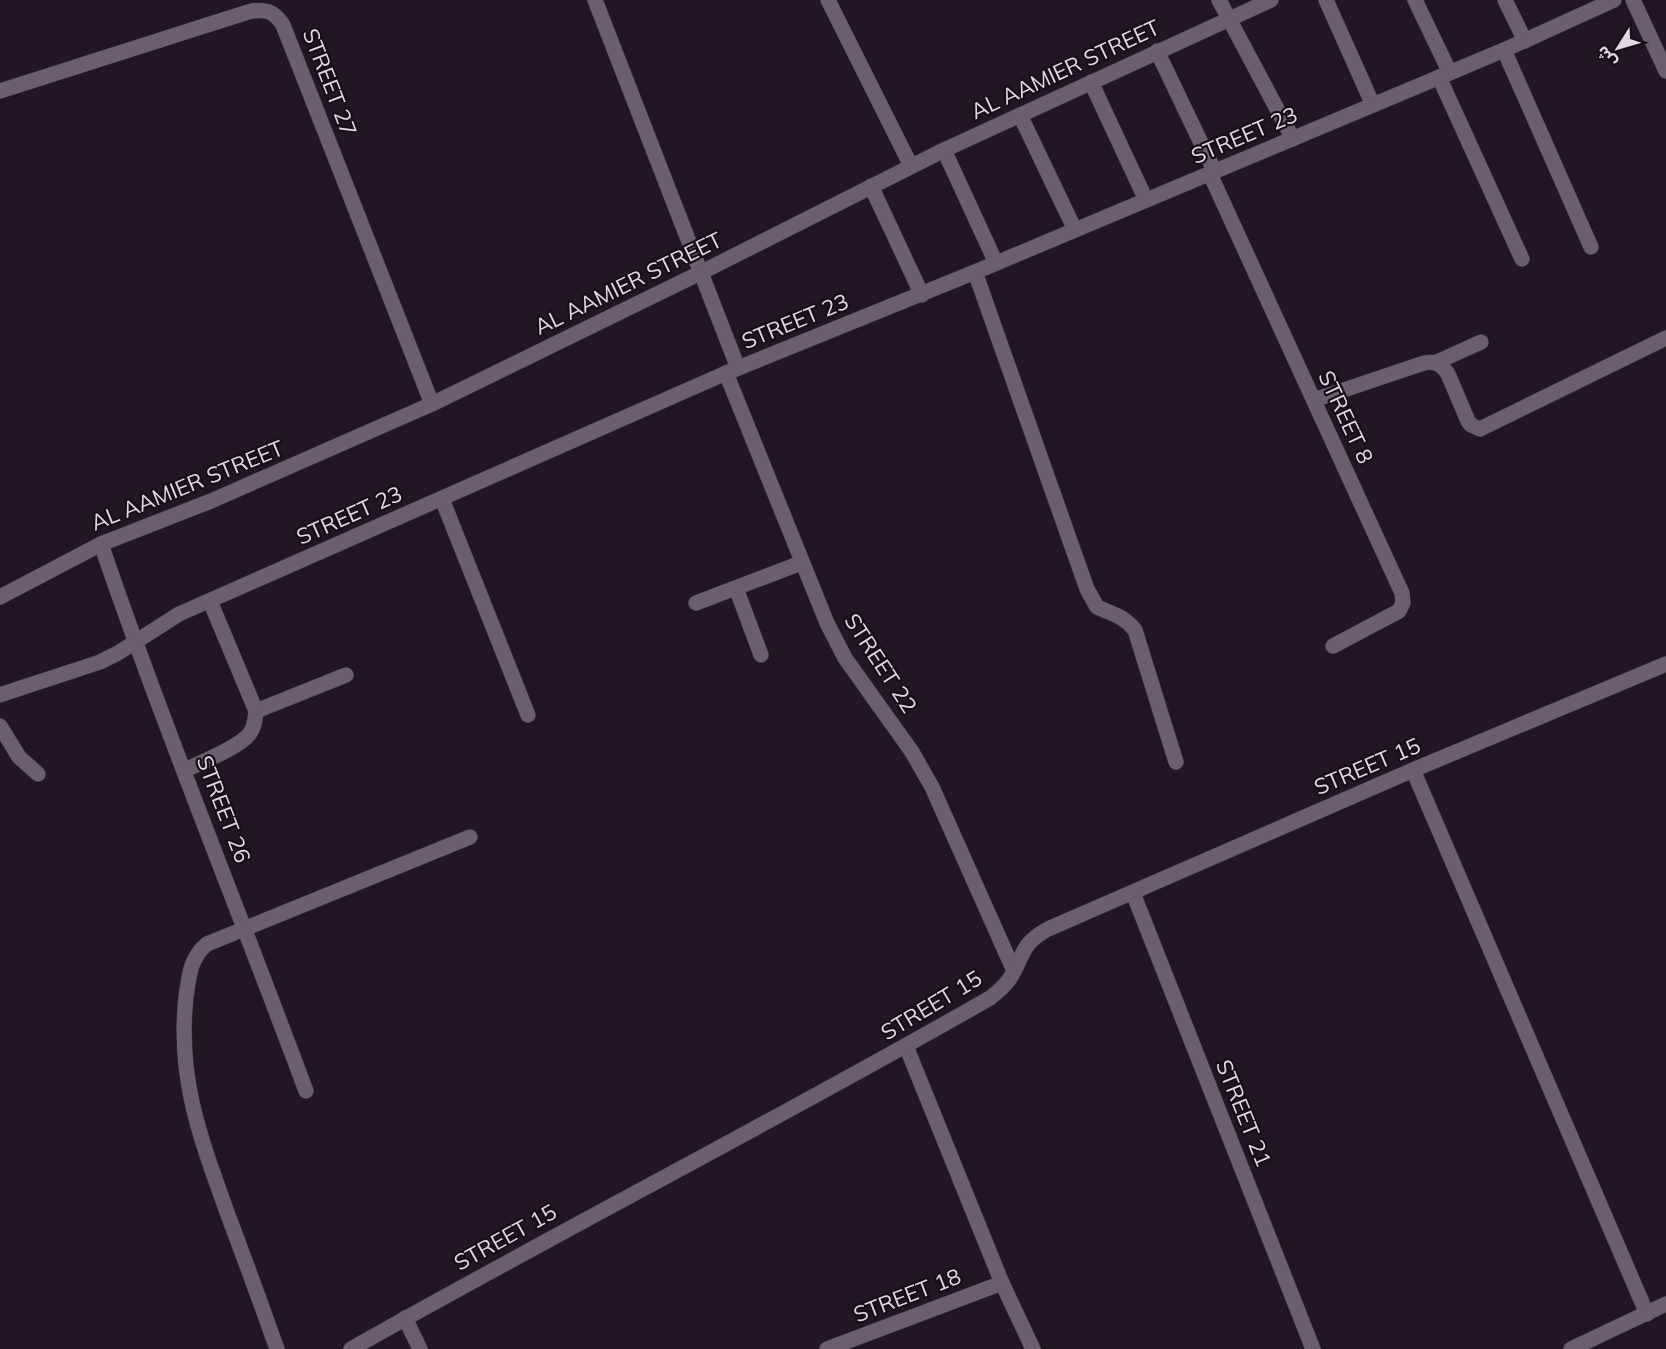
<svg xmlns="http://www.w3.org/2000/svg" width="1666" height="1349" font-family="Mulish,'Noto Sans Arabic',sans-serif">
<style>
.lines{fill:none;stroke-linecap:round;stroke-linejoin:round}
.street-casing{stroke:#3b313d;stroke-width:16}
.street{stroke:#6d5d70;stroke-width:15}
.labels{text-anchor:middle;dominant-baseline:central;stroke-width:4.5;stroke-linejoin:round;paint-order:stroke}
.street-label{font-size:22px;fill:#e2d8e3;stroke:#190c1b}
</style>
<rect width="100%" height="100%" fill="#231525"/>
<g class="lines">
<defs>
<g id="street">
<path d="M595 0 738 368"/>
<path d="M828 0 911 166"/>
<path d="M1219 0 1293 139"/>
<path d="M1326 0 1373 105"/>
<path d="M1415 0 1450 73"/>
<path d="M1505 0 1525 41"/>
<path d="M1633 0 1666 71"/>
<path d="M1504 50 1591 247"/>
<path d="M1157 51 1215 172"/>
<path d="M1439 77 1522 259"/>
<path d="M1091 82 1146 200"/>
<path d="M0 91 248 12C265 8 274 11 283 25L432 404"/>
<path d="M1020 115 1075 230"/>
<path d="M944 150 996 263"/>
<path d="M1210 174 1402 593 1403 603 1399 611 1333 646"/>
<path d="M871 186 922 295"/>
<path d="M975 272 1087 589 1097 607C1112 614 1124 616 1135 630L1176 762"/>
<path d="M1437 362 1481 342"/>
<path d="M726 373 827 623 845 658 912 752 932 787 1014 971"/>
<path d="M1314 400 1421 364C1433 360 1441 363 1448 374L1468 421 1471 425 1480 429 1666 338"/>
<path d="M442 499 528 715"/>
<path d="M101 544C164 728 238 908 306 1091"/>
<path d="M736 588 761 655"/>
<path d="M0 597 101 544 211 501 432 404 702 272 944 150 1271 0"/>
<path d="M696 603 801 563"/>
<path d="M0 695 100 662 118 653 179 614 726 373 975 272 1504 50 1614 0"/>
<path d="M256 711 346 675"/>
<path d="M0 726 19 757 38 774"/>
<path d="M185 770C200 763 242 746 250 733 255 726 255 719 256 711L210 601"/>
<path d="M1413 770 1647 1314"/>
<path d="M1133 893 1313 1349"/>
<path d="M906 1046 1002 1283 1033 1349"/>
<path d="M405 1318 420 1349"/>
<path d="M277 1349C261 1304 245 1260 228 1215 201 1139 177 1080 186 997 189 976 190 958 207 944L470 837"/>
<path d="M351 1349C563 1229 779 1119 990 998 996 993 1003 988 1008 981 1025 958 1017 946 1048 929L1413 770 1666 664"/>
<path d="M827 1349 1002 1283"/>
<path d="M1571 1349 1666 1304"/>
</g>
</defs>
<use href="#street" class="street-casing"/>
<use href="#street" class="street"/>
</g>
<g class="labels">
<g class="street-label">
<text transform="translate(1065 69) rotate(-25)">AL AAMIER STREET</text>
<text transform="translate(330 82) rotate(69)">STREET 27</text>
<text transform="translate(1244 135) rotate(-23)">STREET 23</text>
<text transform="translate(628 283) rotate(-26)">AL AAMIER STREET</text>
<text transform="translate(795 321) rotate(-22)">STREET 23</text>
<text transform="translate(1346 417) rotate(65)">STREET 8</text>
<text transform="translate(187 485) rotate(-22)">AL AAMIER STREET</text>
<text transform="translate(349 515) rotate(-24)">STREET 23</text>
<text transform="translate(881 663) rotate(57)">STREET 22</text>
<text transform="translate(1367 766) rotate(-23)">STREET 15</text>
<text transform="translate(224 809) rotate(69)">STREET 26</text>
<text transform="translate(931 1005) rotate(-31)">STREET 15</text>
<text transform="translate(1244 1113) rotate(68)">STREET 21</text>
<text transform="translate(505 1237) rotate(-29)">STREET 15</text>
<text transform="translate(907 1295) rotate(-21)">STREET 18</text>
</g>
</g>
<g transform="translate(1618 48) rotate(233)" stroke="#190c1b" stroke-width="4.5" paint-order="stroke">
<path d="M0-4.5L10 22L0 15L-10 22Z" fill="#e2d8e3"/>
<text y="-9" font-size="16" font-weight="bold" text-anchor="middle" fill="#e2d8e3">ش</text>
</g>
</svg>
